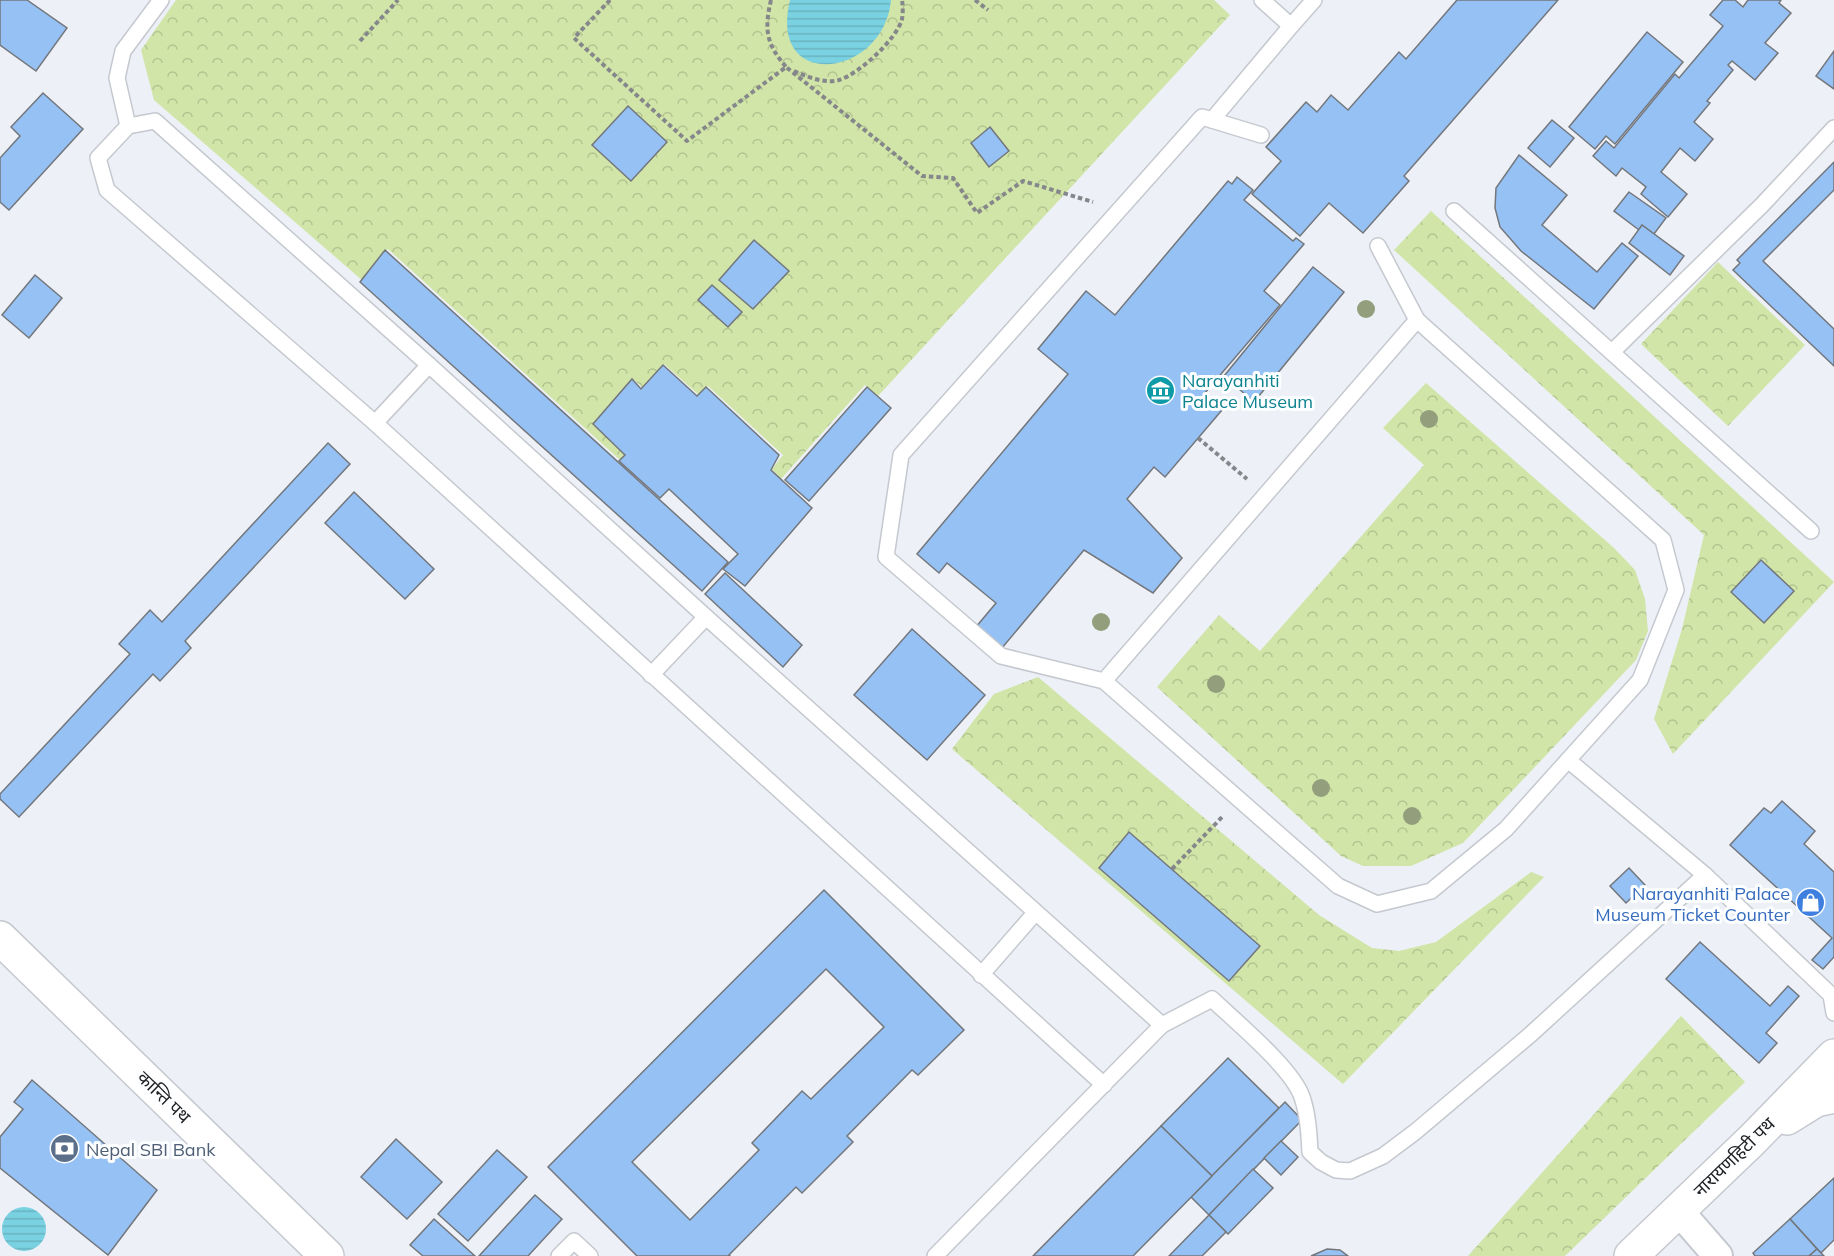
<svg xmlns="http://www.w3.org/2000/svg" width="1834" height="1256" font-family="Mulish,'Noto Sans Devanagari',sans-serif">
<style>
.park{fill:url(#park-crowns)}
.water{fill:url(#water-rules)}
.building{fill:#96c1f5;stroke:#73777c;stroke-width:1.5;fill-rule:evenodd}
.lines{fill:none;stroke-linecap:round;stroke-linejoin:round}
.service-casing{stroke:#c5c9cf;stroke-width:18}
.minor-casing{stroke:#c5c9cf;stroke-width:32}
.primary-casing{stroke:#c5c9cf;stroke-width:36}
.path{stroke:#85878b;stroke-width:4;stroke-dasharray:4.5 3;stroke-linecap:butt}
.service{stroke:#fff;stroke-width:15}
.minor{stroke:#fff;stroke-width:28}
.primary{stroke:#fff;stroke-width:33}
.tree{fill:#939e7c}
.labels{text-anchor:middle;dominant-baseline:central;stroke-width:6;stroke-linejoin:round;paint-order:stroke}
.culture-label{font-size:18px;fill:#0d838f;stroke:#fdfeff;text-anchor:start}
.shop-label{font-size:18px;fill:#366cbe;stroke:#fdfeff;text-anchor:end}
.street-label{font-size:18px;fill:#212224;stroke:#fdfeff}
.service-label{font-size:18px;fill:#4e5e75;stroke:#fdfeff;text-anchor:start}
</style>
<defs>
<pattern id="park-crowns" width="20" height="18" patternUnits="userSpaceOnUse" patternTransform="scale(1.5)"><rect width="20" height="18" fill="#d0e5a7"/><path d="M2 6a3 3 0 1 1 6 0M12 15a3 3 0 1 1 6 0" fill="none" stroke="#b2c490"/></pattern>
<pattern id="water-rules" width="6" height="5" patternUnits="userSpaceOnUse" patternTransform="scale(1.5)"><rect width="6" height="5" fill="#7ad1e1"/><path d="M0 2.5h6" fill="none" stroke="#69b3c1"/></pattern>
</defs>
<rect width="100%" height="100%" fill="#edf1f7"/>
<g class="park">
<path d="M176 0H1214L1230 15 878 396 865 385 781 479 772 469 783 455 708 386 699 395 664 364 643 388 633 379 594 423 626 454 620 460 388 249 363 281 154 100 141 50Z"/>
<path d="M1431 211 1834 582 1673 754 1654 719 1682 629 1704 535 1394 250Z"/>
<path d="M1718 262 1805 345 1728 426 1641 344Z"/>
<path d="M1426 383 1614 548 1635 570 1645 599 1648 631 1636 660 1463 843 1411 866H1363L1341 856 1157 687 1219 615 1260 651 1424 465 1383 428Z"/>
<path d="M1038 677 1319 915 1372 948 1399 951 1436 942 1531 872 1544 877 1343 1084 952 749 994 694Z"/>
<path d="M1681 1016 1745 1082 1565 1256H1468Z"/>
</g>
<g class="water">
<path d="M790 0H891C884 78 767 93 790 0Z"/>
<circle cx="24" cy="1229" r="22"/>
</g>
<g class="building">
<path d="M0 0H27L67 28 36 71 0 45Z"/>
<path d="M1457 0H1558L1404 176 1409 181 1363 233 1329 203 1300 236 1252 194 1281 161 1266 147 1306 102 1317 112 1331 95 1348 110 1399 52 1406 59Z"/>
<path d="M1723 0H1735L1743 7 1748 0H1781L1779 3 1791 13 1765 43 1778 53 1755 80 1732 61 1728 65 1733 70 1707 101 1710 103 1694 122 1713 139 1695 161 1680 148 1661 172 1687 194 1668 217 1641 194 1646 187 1622 168 1616 176 1593 156 1606 141 1614 148 1675 74 1679 78 1723 26 1710 15Z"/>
<path d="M1647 32 1683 62 1615 144 1606 136 1595 149 1569 127Z"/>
<path d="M1834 51V89L1816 76Z"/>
<path d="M43 93 83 129 9 210 0 202V158L20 136 11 127Z"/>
<path d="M628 106 667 142 631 181 592 145Z"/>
<path d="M1552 120 1574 138 1550 167 1528 148Z"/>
<path d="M990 127 1009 151 989 167 971 143Z"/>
<path d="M1519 155 1567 195 1542 225 1597 272 1622 243 1638 256 1594 309 1521 251 1500 227 1495 208 1496 188Z"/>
<path d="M1834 162V190L1763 261 1834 329V366L1733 270 1740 263 1737 260Z"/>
<path d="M1237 177 1253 190 1244 200 1293 241 1296 238 1304 244 1264 291 1280 305 1204 394 1222 410 1165 477 1154 467 1127 499 1182 558 1153 593 1084 550 1002 648 976 627 996 603 947 563 939 573 917 554 1068 374 1038 349 1086 291 1115 315 1228 181 1232 184Z"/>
<path d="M1629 192 1666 218 1654 234 1642 225 1639 230 1614 211Z"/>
<path d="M1642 225 1684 256 1670 275 1629 243Z"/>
<path d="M754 240 789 271 753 309 719 280Z"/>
<path d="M385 250 728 562 702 591 360 282Z"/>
<path d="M1313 267 1344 292 1254 402 1224 376Z"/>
<path d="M35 275 62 298 29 338 2 315Z"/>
<path d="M712 285 742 312 728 327 698 300Z"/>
<path d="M663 365 697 396 706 387 779 455 771 470 812 508 745 586 723 569 738 554 669 489 660 498 619 461 625 455 593 424 632 379 641 389Z"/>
<path d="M867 387 891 408 809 501 785 480Z"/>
<path d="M328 443 350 464 185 641 191 648 160 681 153 674 19 817 0 799V794L130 654 119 644 150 610 162 622Z"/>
<path d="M354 492 434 569 405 599 325 523Z"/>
<path d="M1761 560 1794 591 1764 623 1731 592Z"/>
<path d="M725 573 802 645 783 667 705 594Z"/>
<path d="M912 629 985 695 927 760 854 695Z"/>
<path d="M1782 801 1815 831 1804 844 1834 872V957L1823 969 1812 960 1832 938 1730 845 1764 808 1771 813Z"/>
<path d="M1129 832 1260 946 1229 981 1099 868Z"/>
<path d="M1629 868 1645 885 1626 903 1610 886Z"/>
<path d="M824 890 964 1030 918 1075 912 1070 847 1136 853 1142 802 1193 796 1187 729 1255 730 1256H637L548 1167ZM826 969 884 1027 811 1099 802 1091 752 1143 759 1150 690 1220 632 1162Z"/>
<path d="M1700 942 1770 1006 1788 986 1799 996 1766 1033 1777 1043 1759 1063 1666 979Z"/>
<path d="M1228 1058 1279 1108 1212 1176 1161 1126Z"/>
<path d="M32 1080 157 1190 108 1255 0 1168V1137L23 1109 14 1102Z"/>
<path d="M1285 1102 1302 1120 1209 1215 1191 1197Z"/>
<path d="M1161 1126 1212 1176 1133 1256H1033Z"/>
<path d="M396 1139 442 1182 407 1219 361 1177Z"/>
<path d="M1281 1141 1298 1157 1281 1175 1264 1158Z"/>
<path d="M497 1150 527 1177 468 1241 438 1214Z"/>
<path d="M1253 1169 1273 1188 1228 1234 1209 1215Z"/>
<path d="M1834 1178V1240L1821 1253 1790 1219Z"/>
<path d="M535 1195 562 1219 528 1256H479Z"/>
<path d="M1209 1215 1226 1232 1202 1256H1169Z"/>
<path d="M434 1219 475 1256H423L410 1245Z"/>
<path d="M1790 1219 1817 1249 1809 1256H1755L1753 1253Z"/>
<path d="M1327 1249 1340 1250 1348 1256H1311Z"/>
<path d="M1817 1249 1824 1256H1809Z"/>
</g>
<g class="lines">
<defs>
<g id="service">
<path d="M1262 0 1291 26 1314 0"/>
<path d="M1212 120 1291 26"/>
<path d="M128 126 117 78 123 51 161 0"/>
<path d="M1454 211 1811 531"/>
<path d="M1378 246 1417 320"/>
<path d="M1612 352 1762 205 1834 128"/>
<path d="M375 423 429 365"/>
<path d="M651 675 706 617"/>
<path d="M1104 681 1417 320 1663 540 1676 590 1640 680 1506 829 1431 891 1377 904 1338 886 1104 681 1001 656 886 557 901 455 1202 117 1261 135"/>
<path d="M1568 760 1705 875 1831 995 1834 1013"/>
<path d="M981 975 1035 913"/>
<path d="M1162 1025 1212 999C1236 1022 1292 1068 1302 1097 1308 1115 1309 1133 1310 1152L1321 1162 1336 1170 1350 1171 1383 1156 1415 1132 1531 1034 1705 875"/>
<path d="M559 1256 574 1241 590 1256"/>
<path d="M935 1256 1162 1025 706 617 429 365 155 121 128 126 98 158 107 190 375 423 1104 1085"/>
</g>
<path id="minor" d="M1678 1210 1718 1256"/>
<g id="primary">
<path d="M0 938 327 1256"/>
<path d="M1787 1118 1816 1100 1834 1096"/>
<path d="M1631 1256 1752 1140 1834 1056"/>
</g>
</defs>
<use href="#service" class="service-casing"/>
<use href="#minor" class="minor-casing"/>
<use href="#primary" class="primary-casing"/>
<g class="path">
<path d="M610 0 574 38 687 141 786 67 922 176 953 178 977 213 1023 181 1093 202"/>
<path d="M771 0C764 30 766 44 787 68"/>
<path d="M975 0 988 10"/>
<path d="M360 41 398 0"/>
<path d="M794 71C808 77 824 84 839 80 859 74 897 39 902 19 903 13 903 6 902 0"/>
<path d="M1198 438 1247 479"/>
<path d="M1172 869 1223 816"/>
</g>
<use href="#service" class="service"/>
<use href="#minor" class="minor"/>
<use href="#primary" class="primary"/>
</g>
<g class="tree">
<circle cx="1366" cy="309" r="9"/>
<circle cx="1429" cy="419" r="9"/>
<circle cx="1101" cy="622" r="9"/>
<circle cx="1216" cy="684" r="9"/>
<circle cx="1321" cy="788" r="9"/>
<circle cx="1412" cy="816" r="9"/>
</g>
<defs>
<symbol id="museum-disc" viewBox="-11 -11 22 22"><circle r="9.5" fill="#0f9aa8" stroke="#fdfeff"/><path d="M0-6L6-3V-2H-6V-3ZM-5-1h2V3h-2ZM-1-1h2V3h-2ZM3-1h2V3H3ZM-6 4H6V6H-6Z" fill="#fff"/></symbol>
<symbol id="shop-disc" viewBox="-11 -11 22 22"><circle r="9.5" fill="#3f7fe0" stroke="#fdfeff"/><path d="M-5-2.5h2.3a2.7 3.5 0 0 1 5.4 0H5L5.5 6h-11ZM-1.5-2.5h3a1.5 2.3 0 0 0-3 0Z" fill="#fff"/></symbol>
<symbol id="bank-disc" viewBox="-11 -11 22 22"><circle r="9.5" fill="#5c6f8a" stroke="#fdfeff"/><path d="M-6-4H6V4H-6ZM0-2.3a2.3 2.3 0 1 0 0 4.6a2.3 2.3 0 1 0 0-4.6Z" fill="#fff"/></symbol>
</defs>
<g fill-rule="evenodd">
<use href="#museum-disc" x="1144" y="374" width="33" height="33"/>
<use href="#shop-disc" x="1794" y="886" width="33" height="33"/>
<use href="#bank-disc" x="48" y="1132" width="33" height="33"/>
</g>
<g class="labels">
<g class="culture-label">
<text x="1182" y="380">Narayanhiti<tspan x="1182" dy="21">Palace Museum</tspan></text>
</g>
<g class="shop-label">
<text x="1790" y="893">Narayanhiti Palace<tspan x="1790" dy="21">Museum Ticket Counter</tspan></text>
</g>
<g class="street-label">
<text transform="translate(164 1097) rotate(44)">कान्ति पथ</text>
<text transform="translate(1734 1157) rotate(-44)">नारायणहिटी पथ</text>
</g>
<g class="service-label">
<text x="86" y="1149">Nepal SBI Bank</text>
</g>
</g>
</svg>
